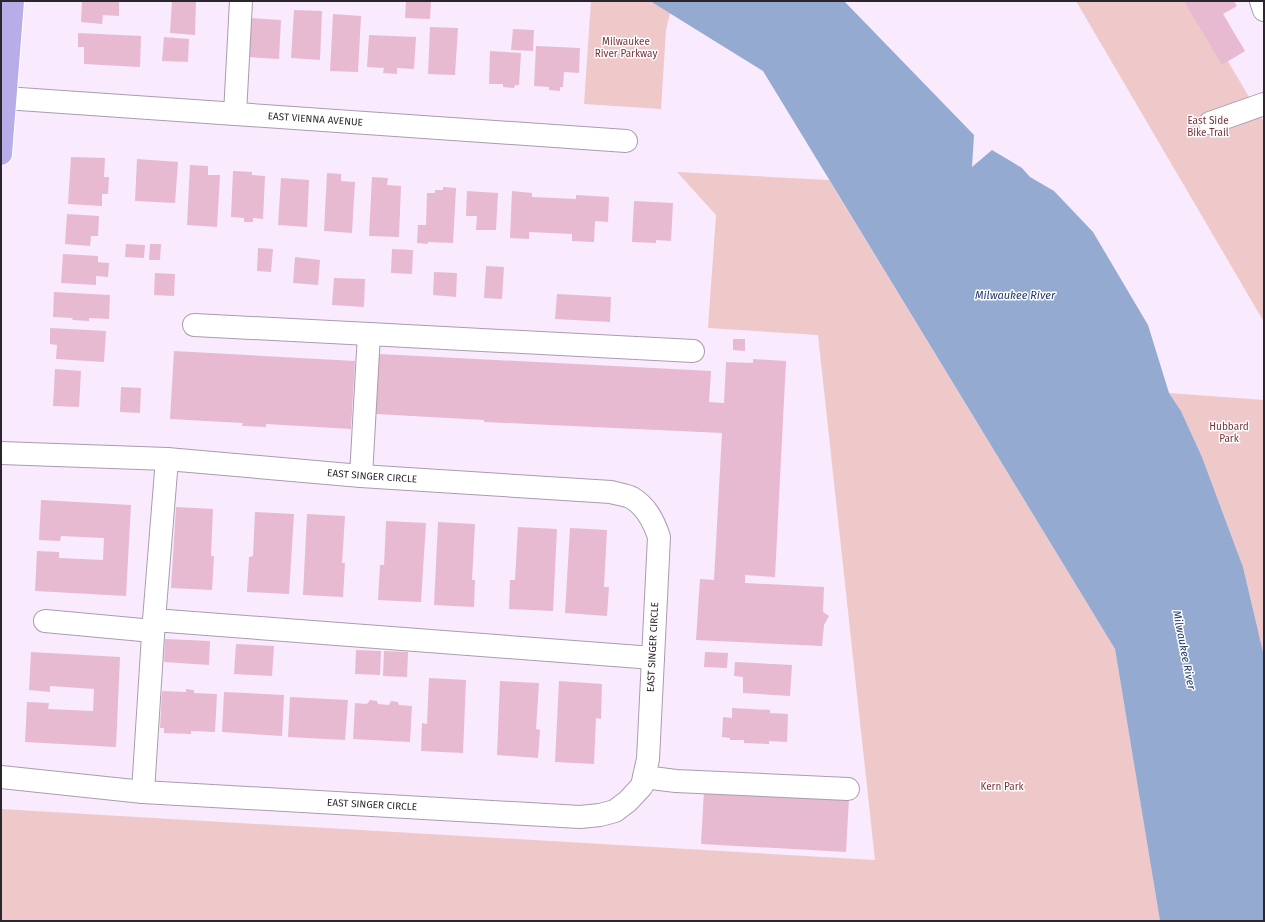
<svg xmlns="http://www.w3.org/2000/svg" width="1265" height="922" font-family="'Fira Sans',sans-serif">
<style>
.green{fill:#efc8ca}
.water{fill:#94aad1}
.building{fill:#e8bad1}
.lines{fill:none;stroke-linecap:round;stroke-linejoin:round}
.minor-casing{stroke:#aa9cae;stroke-width:24}
.major-casing{stroke:#fff;stroke-width:24}
.minor{stroke:#fff;stroke-width:22}
.major{stroke:#b8ade9;stroke-width:22}
.labels{text-anchor:middle;dominant-baseline:central;stroke-width:3;stroke-linejoin:round;paint-order:stroke}
.park-label{font-size:10px;fill:#74343b;stroke:#fdfdfd}
.street-label{font-size:10px;fill:#2b262d;stroke:#fdfdfd}
.water-label{font-size:11px;font-style:italic;fill:#203a6b;stroke:#fdfdfd}
</style>
<rect width="100%" height="100%" fill="#f9eafe"/>
<g class="green">
<path d="M591 1H650L670 13 666 30 661 109 584 104Z"/>
<path d="M1076 1H1192L1264 122V322Z"/>
<path d="M677 172 829 180 1115 649 1160 921H1V809L875 860 818 335 708 328 716 215Z"/>
<path d="M1169 393 1264 400V656L1243 567 1226 521 1202 457 1181 411Z"/>
</g>
<path class="water" d="M650 1H844L974 135 972 167 992 150 1022 168 1030 177 1054 191 1093 232 1148 325 1169 393 1181 411 1202 457 1243 567 1264 656V921H1160L1115 649 763 71Z"/>
<g class="building">
<path d="M82 1H119V16L103 15 102 24 81 22Z"/>
<path d="M172 1H196L195 35 170 33Z"/>
<path d="M406 1H431L430 19 405 18Z"/>
<path d="M1184 1H1234L1237 6 1223 14 1245 51 1222 65Z"/>
<path d="M294 10 322 11 320 60 291 58Z"/>
<path d="M333 14 361 16 358 72 330 71Z"/>
<path d="M249 18 281 20 279 59 247 57Z"/>
<path d="M430 27 458 28 455 75 428 74Z"/>
<path d="M513 29 534 30 533 51 511 50Z"/>
<path d="M78 33 141 36 140 67 84 64V47H78Z"/>
<path d="M369 35 416 37 414 69 397 68V74L383 73 384 68 367 67Z"/>
<path d="M164 37 189 39 188 62 162 61Z"/>
<path d="M536 46 580 48 579 73 564 72 563 87H560V91L549 90V87L534 86Z"/>
<path d="M490 51 521 53 519 85H515L514 88 503 87V84H489Z"/>
<path d="M71 157 105 158 104 177H109L108 194H102V206L68 204Z"/>
<path d="M137 159 178 162 175 203 135 201Z"/>
<path d="M190 165 208 166V175H220L217 227 187 225Z"/>
<path d="M233 171 252 172V175L265 176 263 219 253 218V222H244V218L231 217Z"/>
<path d="M327 173 341 174V181L355 182 352 233 324 231Z"/>
<path d="M372 177 388 178 387 185 401 186 399 237 369 236Z"/>
<path d="M281 178 309 180 307 227 278 225Z"/>
<path d="M443 187 456 188 453 243 428 242V244L417 243 418 225H426L427 193H435V190H443Z"/>
<path d="M467 191 498 193 496 230H476L477 216H466Z"/>
<path d="M512 191 532 193V197L576 199V195L609 197 608 222 595 221 594 242 572 241V234L529 232V239L510 238Z"/>
<path d="M634 201 673 203 671 241 656 240V243L632 242Z"/>
<path d="M67 214 99 216 98 236H91L90 246 65 244Z"/>
<path d="M126 244 145 245 144 258 125 257Z"/>
<path d="M150 244H161L160 260H149Z"/>
<path d="M258 248 273 249 271 272 257 271Z"/>
<path d="M392 249 413 250 412 274 391 273Z"/>
<path d="M63 254 98 256V262L109 263 108 277 96 276V285L61 283Z"/>
<path d="M295 257 320 260 318 285 293 283Z"/>
<path d="M486 266 504 267 502 299 484 298Z"/>
<path d="M434 272 457 273 456 297 433 295Z"/>
<path d="M155 273 175 274 174 296 154 295Z"/>
<path d="M334 278 365 279 364 307 332 305Z"/>
<path d="M54 292 110 295 109 319 89 318V321L72 320 73 318 53 317Z"/>
<path d="M557 294 611 297 610 322 555 319Z"/>
<path d="M50 328 106 331 104 362 56 359 57 345 50 344Z"/>
<path d="M733 339H745V351L733 350Z"/>
<path d="M174 351 355 361 351 429 266 424V427L242 426 243 423 170 419Z"/>
<path d="M379 354 711 371 709 402 724 403 726 362 753 363V359L786 361 775 577 745 575V583L824 587 823 612 829 616 824 625 822 646 696 640 700 579 714 580 722 433 484 422V420L376 414Z"/>
<path d="M55 369 81 371 79 407 53 406Z"/>
<path d="M121 387 141 388 140 413 120 412Z"/>
<path d="M41 500 131 505 126 596 35 591 37 551 59 552V558L103 560 104 538 61 536 60 541 39 540Z"/>
<path d="M176 507 213 509 211 556H214L212 590 171 588Z"/>
<path d="M255 512 294 514 289 594 247 592 249 557 253 556Z"/>
<path d="M307 514 345 516 342 563H345L343 597 303 595Z"/>
<path d="M386 521 426 523 421 602 378 600 380 565H384Z"/>
<path d="M438 522 475 524 472 580H475L474 607 434 605Z"/>
<path d="M518 527 557 529 553 611 509 609 510 580H515Z"/>
<path d="M570 528 607 530 604 587H609L607 616 565 613Z"/>
<path d="M165 639 210 641 209 665 164 662Z"/>
<path d="M236 644 274 646 272 676 234 674Z"/>
<path d="M356 650 381 651 380 675 355 674Z"/>
<path d="M384 651 408 652 407 677 383 676Z"/>
<path d="M31 652 120 657 116 747 25 742 27 702 49 703 48 709 93 711 94 689 50 686V692L29 690Z"/>
<path d="M705 652 728 653 727 668 704 667Z"/>
<path d="M735 662 792 665 790 696 743 693V677L734 676Z"/>
<path d="M429 678 466 680 463 753 421 751 422 723 427 724Z"/>
<path d="M500 681 539 683 536 729 540 730 538 758 497 755Z"/>
<path d="M559 681 602 684 601 719 596 718 594 764 555 762Z"/>
<path d="M186 689 194 690V693L217 694 215 732 191 731V734L164 733V728H160L162 691 186 692Z"/>
<path d="M224 692 284 695 282 736 222 732Z"/>
<path d="M290 697 348 700 345 740 288 737Z"/>
<path d="M370 700 377 701 378 704 389 705 391 701 398 702 399 705 412 706 410 742 353 739 355 703 367 704Z"/>
<path d="M732 708 770 710V713L788 714 787 742 769 741V744L744 743V740H730V738L722 737 723 717 732 718Z"/>
<path d="M704 790 849 798 846 852 701 844Z"/>
</g>
<g class="lines">
<defs>
<g id="minor">
<path d="M1261 1 1264 10"/>
<path id="s1" d="M5 98 626 141"/>
<path d="M235 114 241 1"/>
<path d="M1210 123 1264 104"/>
<path d="M194 325 369 334"/>
<path id="s2" d="M1 453 167 459 361 476 611 492C617 494 627 495 632 498 647 507 654 522 659 537L648 759 642 786 628 801 615 811 600 815 580 817 143 792 1 777"/>
<path d="M361 476 369 334 693 351"/>
<path d="M154 620 653 658"/>
<path d="M45 621 153 631"/>
<path d="M644 777 676 781 848 789"/>
<path d="M143 792 154 620 167 459"/>
</g>
<path id="major" d="M1 154 13 1"/>
</defs>
<use href="#minor" class="minor-casing"/>
<use href="#major" class="major-casing"/>
<use href="#minor" class="minor"/>
<use href="#major" class="major"/>
</g>
<g class="labels">
<g class="park-label">
<text x="626" y="42">Milwaukee<tspan x="626" dy="12">River Parkway</tspan></text>
<text x="1208" y="121">East Side<tspan x="1208" dy="12">Bike Trail</tspan></text>
<text x="1229" y="427">Hubbard<tspan x="1229" dy="12">Park</tspan></text>
<text x="1002" y="787">Kern Park</text>
</g>
<g class="street-label">
<text stroke="none"><textPath href="#s1" startOffset="311">EAST VIENNA AVENUE</textPath></text>
<text stroke="none"><textPath href="#s2" startOffset="372">EAST SINGER CIRCLE</textPath></text>
<text transform="translate(653 647) rotate(-87)">EAST SINGER CIRCLE</text>
<text transform="translate(372 805) rotate(3)">EAST SINGER CIRCLE</text>
</g>
<g class="water-label">
<text x="1015" y="295">Milwaukee River</text>
<text transform="translate(1184 650) rotate(79)">Milwaukee River</text>
</g>
</g>
<rect width="1265" height="922" fill="none" stroke="#2b262d" stroke-width="4"/>
</svg>
